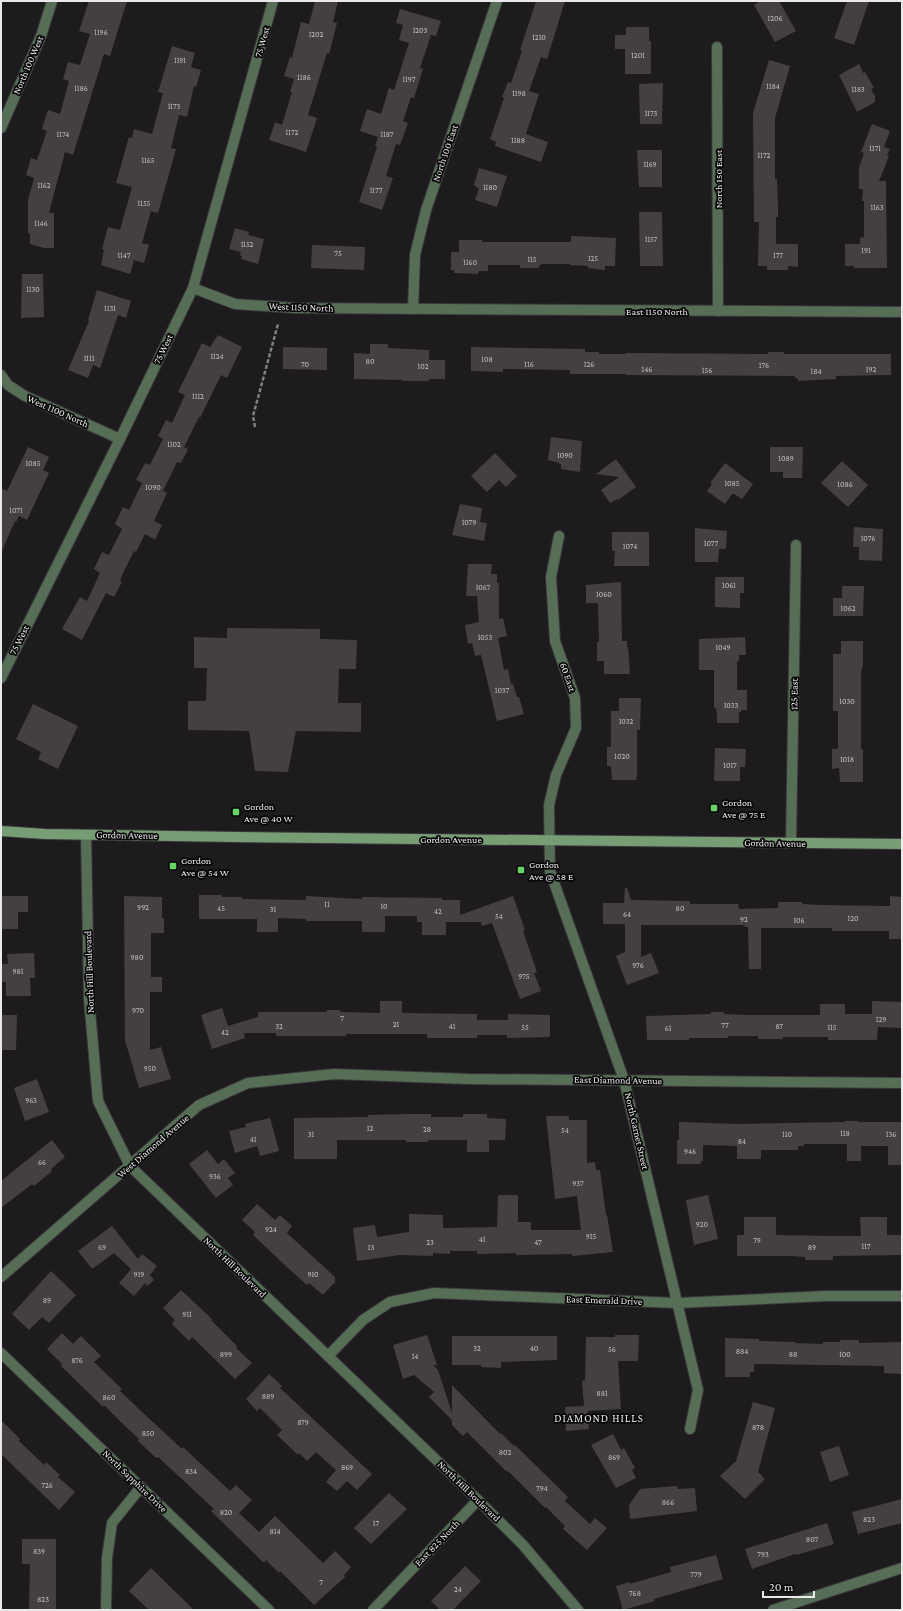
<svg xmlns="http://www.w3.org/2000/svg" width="903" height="1611" font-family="'Crimson Pro',serif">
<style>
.building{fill:#433f42}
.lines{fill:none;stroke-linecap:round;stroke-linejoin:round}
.minor-casing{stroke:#3b383b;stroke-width:12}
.secondary-casing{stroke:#3b383b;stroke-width:12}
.path{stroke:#817f81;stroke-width:2.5;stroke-dasharray:4 2;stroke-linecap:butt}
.minor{stroke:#566e55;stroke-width:10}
.secondary{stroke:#779d75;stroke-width:10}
.poi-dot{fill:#68d465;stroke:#080708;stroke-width:1.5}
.labels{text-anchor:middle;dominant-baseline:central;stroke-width:3.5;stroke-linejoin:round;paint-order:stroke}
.number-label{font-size:8px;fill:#c1bec1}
.street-label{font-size:10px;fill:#ebe9eb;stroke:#080708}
.poi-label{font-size:10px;fill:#ebe9eb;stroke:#080708;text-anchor:start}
.neighbourhood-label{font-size:11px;letter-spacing:1px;fill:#ebe9eb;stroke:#080708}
</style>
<rect width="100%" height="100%" fill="#1e1b1e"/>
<g class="building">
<path d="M89 1H127L110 56 104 54 73 155 65 152 49 213H54V248H44L30 244V233H28V200L34 178 26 175 31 158 37 160 47 131 42 129 48 110 60 114 69 81 63 79 68 62 80 65 90 34 79 31Z"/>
<path d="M315 1H338L333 22 337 23 329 54 327 53 308 115 317 118 306 152 269 140 275 122 282 125 292 92H290L294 79 284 76 290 57 292 58 301 22 309 24Z"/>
<path d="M536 1H565L547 59 541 57 529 91 539 94 526 134 548 142 541 162 495 146 496 142 490 139 504 98 502 97 508 82 511 83 522 51 520 50Z"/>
<path d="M761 1H779L796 31 775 42 754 5Z"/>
<path d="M847 1H869L854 45 834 38Z"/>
<path d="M400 9 441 21 436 36 431 35 420 68 423 69 414 98 411 97 403 121 408 123 400 145 396 144 386 176 393 178 382 210 359 202 377 147 375 146 378 137 360 131 367 109 381 114 389 88 394 90 409 43 399 40 403 25 396 23Z"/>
<path d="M626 27H649V41H651V74H625V49H615V35H626Z"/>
<path d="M172 46 195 53 191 67 201 70 196 87 194 86 187 117 179 115 171 148 176 149 158 213 151 211 142 243 149 245 144 263 134 260 130 274 101 265 104 250 102 249 108 227 120 230 132 187 116 183 129 137 132 138 134 129 152 134 163 93 158 92Z"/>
<path d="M769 60 790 66 775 118V179H777L778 206V217H776V244H798V267L788 266V270H767V266H758L759 222H754L753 113Z"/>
<path d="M859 64 863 73 865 72 874 88 871 89 875 96V102L857 112 839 75Z"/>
<path d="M663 83 662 124H640L639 84Z"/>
<path d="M872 124 890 131 884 147 890 149 887 155 889 156 879 181H886L887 268H854V266H845V244H860V238L864 237V201H862L863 189H859V168L864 153 861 152Z"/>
<path d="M637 150H662V187H639Z"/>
<path d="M479 168 507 176 497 207 475 200 479 189 474 185Z"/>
<path d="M639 212H662L663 266H640Z"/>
<path d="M235 228 249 232 248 235 264 239 258 264 241 259 242 256H240L241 252 229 249Z"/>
<path d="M571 236 616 238 615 266H605V270L588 268V266L570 265V264H541V265H539V268H520V265H488V271H479L478 274 454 273V270H451V252H459V240H482V242H571Z"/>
<path d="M312 245 365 247 364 270 311 268Z"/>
<path d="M22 274H43L44 317 21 318Z"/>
<path d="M97 290 131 301 126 318 118 315 100 368 93 365 88 378 68 370 89 321 88 320Z"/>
<path d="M218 335 242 347 227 378 221 375 200 418 199 417 184 447 188 449 181 463 177 462 163 491 167 493 154 521 162 525 155 540 145 534 136 552 134 551 123 573 120 581 122 582 114 597 106 593 82 640 62 629 80 597 87 601 100 573 94 569 102 552 109 555 122 529 115 524 123 507 129 510 142 483 136 480 145 463 150 465 163 439 158 436 166 420 172 423 185 395 178 392 202 343 210 347Z"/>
<path d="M370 344H388V348L429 350V360H445V379H429V381H402V380L354 379V353L370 354Z"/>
<path d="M283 347 327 348V370L283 369Z"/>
<path d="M471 347 585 349V352H599V354H626V353L768 354V352H784V354H891V375L836 376V379L798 381V378H795V376L626 375V374H570V370L503 369V372L471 371Z"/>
<path d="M551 437 582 441 580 472 561 469V464H559V463L548 460Z"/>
<path d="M28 447 49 457 43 470 49 473 27 520 19 516 16 522 15 521 1 553V488L7 491Z"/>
<path d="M770 447H803L802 478H783V472H770Z"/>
<path d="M495 453 517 476 506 487 499 480 487 492 471 476Z"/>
<path d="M616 459 636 487 618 500 617 499 610 503 601 490 619 477 596 474Z"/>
<path d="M842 461 868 485 848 507 821 483Z"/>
<path d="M725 463 753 484 742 499 734 494H732L725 504 707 491 712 484 710 483Z"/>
<path d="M460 504 482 508 480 522 487 523 484 541 452 535Z"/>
<path d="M854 527 883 529 882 561 859 560V547H853Z"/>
<path d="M695 528 727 531 726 549H719L718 562H695Z"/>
<path d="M612 532H649V566H614L615 551H612Z"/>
<path d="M468 564H492L491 574H497V583H499V619L503 618 507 636 498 638 504 670 508 669 511 684H513L517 697H519L524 714 497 721 481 655 475 656 472 643 468 644 465 625 479 622 477 596H466Z"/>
<path d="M715 577H744V593H740V608L715 607Z"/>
<path d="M621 582 622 641H627V647H628L630 674H604V661H597V642H599L598 603H586V585Z"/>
<path d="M842 586H864L863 616H833V598H842Z"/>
<path d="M227 628 320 629V639L357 640 356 669H339L338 703H361V732L296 731 288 772 255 771 249 731 188 730V701H206L207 668H194V637L227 638Z"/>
<path d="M745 637 746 655H739V661H737V690H747V710H741V712H739V723H717V714L716 708H714V670H699V639Z"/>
<path d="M841 641H863V664L861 673V749H863V782H840L839 768 832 769V749H838V711H833V654H841Z"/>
<path d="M619 698H641L640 730H637V777H636V780H612L611 766H607V747H611V711H619Z"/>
<path d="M33 704 78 726 58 769 38 759 41 752 16 739Z"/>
<path d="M715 748 746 749 745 767H740V781H714Z"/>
<path d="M625 888H627L631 900 690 901V904H738L739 909 778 908V902H802V904L820 905 887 906H890V896L902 897V939H889V931H832V928H761V969H749L748 927H745L744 925H641V957L651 953 659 973 627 985 616 956 625 952V924H603V903H624Z"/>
<path d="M199 895H222V897H242V899L306 900V896L362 899V897L442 898V900H460V915L513 896 525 930 523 931 537 972 534 973 541 991 520 999 492 923 482 926 481 922H446V935H422V922H417V916H385V932H362V921H306V919L278 918V932H257V919H199Z"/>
<path d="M1 896H28V912H18V929H1Z"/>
<path d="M124 896 162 897V918H164V933H151V977H162V992H150V1050L161 1047 171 1079 139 1088 125 1040Z"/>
<path d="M34 953 35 978H30L31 996H6V982H1V964H8L7 954Z"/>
<path d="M380 1001H402V1013L477 1014V1020H508V1014L550 1015V1037L507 1038V1035H477V1038H427V1034H346V1036H276V1033H244L245 1038 212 1049 201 1015 222 1008 228 1026 258 1017V1012H327V1010H340V1012L380 1013Z"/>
<path d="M872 1001 902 1002V1028L878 1027 877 1040H828V1037H783V1039H758V1036H728V1038H689V1040H647L646 1016 711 1014V1012H724V1014L746 1015H820V1004H845V1014H872Z"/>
<path d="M1 1015H17L16 1050H1Z"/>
<path d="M37 1079 49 1112 25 1121 14 1088Z"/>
<path d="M406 1114H431V1117H463V1114H487V1118L506 1119 505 1140H489V1152H467V1140H428V1142H406V1140H337V1159H294V1118L368 1117V1115Z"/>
<path d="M546 1116H569V1120H587V1163L595 1162 596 1170H600L606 1215H607L613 1252 572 1256V1254L516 1255V1253L477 1254V1251H450V1254L433 1253V1256L400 1255 357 1261 353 1228 375 1225 377 1237 409 1232V1214L443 1215V1228L497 1227 498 1195H518V1222H531V1230H581L577 1196 555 1199Z"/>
<path d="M270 1118 279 1151 260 1156 257 1146 235 1153 229 1131 246 1127 245 1124Z"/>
<path d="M845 1121H858V1122H902V1165H888V1146H861V1161H847V1144H804V1146H798V1150H761V1159H737V1146L703 1145V1161H701V1164H677V1140H679V1122L738 1124 845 1122Z"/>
<path d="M52 1140 65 1157 51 1169 52 1171 34 1186 32 1184 1 1208V1181Z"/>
<path d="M207 1150 218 1164 224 1159 235 1173 228 1178 233 1185 216 1198 189 1164Z"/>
<path d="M708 1195 718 1239 694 1245 686 1200Z"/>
<path d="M257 1204 275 1220 280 1215 292 1226 287 1233 335 1277V1282L323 1295 309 1283 307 1285 288 1268 253 1235 255 1232 242 1220Z"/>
<path d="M744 1217H776V1235L834 1236H861L860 1217H887V1235H902V1255L833 1256V1260H805V1257L791 1256H737V1235H744Z"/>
<path d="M112 1226 138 1259 142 1254 157 1266 150 1275 154 1280 147 1286 145 1283 134 1296 119 1283 131 1269 114 1253 92 1269 78 1251Z"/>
<path d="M51 1271 76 1295 49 1323 42 1317 29 1330 12 1314Z"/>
<path d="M181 1290 212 1319 211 1320 237 1346 236 1348 252 1363 235 1379 192 1337 189 1341 172 1324 175 1320 163 1308Z"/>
<path d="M62 1333 73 1344 81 1336 101 1356 94 1362 122 1389 120 1391 141 1411 182 1449 183 1447 230 1491 236 1485 252 1500 239 1513 259 1532 275 1516 323 1563 335 1551 351 1567 344 1575 345 1577 314 1605 280 1571 279 1573 266 1560 264 1563 211 1511 214 1509 158 1457 156 1458 138 1441 139 1439 126 1427 104 1405 103 1407 61 1366 62 1364 47 1349Z"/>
<path d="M427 1335 437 1365H433L438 1370 452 1413V1385L500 1434 501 1433 514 1446 515 1445 568 1497 565 1501 590 1524 595 1518 607 1528 587 1550 563 1529 565 1526 546 1507 545 1508 508 1471 507 1472 467 1432 463 1436 452 1425V1420L429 1397 434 1392 414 1375 403 1379 393 1345Z"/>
<path d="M615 1335H639L638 1361H618L621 1409 588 1411 589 1429 566 1431 565 1407 584 1406 582 1381 585 1380 586 1337H615Z"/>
<path d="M452 1336H557V1360L501 1362V1368L481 1367V1365H452Z"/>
<path d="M725 1338 759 1339V1341L795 1342V1343L823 1344V1342H840V1340H859V1343L902 1342V1374L884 1373V1366L754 1364V1372H750V1377H725Z"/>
<path d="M269 1374 282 1386 280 1388 372 1474 357 1490 347 1481 337 1491 326 1482 336 1470 316 1452 307 1461 299 1453 298 1455 277 1435 282 1430 260 1408 257 1411 246 1399Z"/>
<path d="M753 1402 775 1408 758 1472 765 1479 745 1499 720 1476 736 1461Z"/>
<path d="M1 1420 20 1439 19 1441 44 1465 46 1462 60 1475 58 1477 75 1492 59 1510 1 1454Z"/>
<path d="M613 1434 621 1450 624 1448 635 1468 632 1470 636 1478 616 1488 591 1445Z"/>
<path d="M839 1446 849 1475 830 1482 820 1452Z"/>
<path d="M677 1486 678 1489 695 1488 697 1511 630 1519 629 1505 640 1489Z"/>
<path d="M389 1493 407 1509 371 1544 354 1528Z"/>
<path d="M902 1499V1523L858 1534 852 1512Z"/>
<path d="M827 1523 834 1544 796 1555 795 1554 752 1569 745 1549Z"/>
<path d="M22 1539H56V1610H29L30 1564H22Z"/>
<path d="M716 1555 723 1579 654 1599 655 1601 623 1610 616 1586 630 1582V1584L671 1572 670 1567Z"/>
<path d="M465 1566 481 1581 453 1610H440L431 1601Z"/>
<path d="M151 1568 194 1610H149L129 1591Z"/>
</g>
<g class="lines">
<defs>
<g id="minor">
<path d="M717 47 718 311"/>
<path d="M1 128 41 36 52 1"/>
<path d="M193 288 235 304 295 308 902 312"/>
<path d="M413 309 415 255 426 210 497 1"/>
<path d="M1 375 8 385 25 396 120 439"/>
<path d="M559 536 551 577 555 641 575 698 576 728 556 775 549 805 550 871 624 1080 698 1390 690 1429"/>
<path d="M1 678 120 439 193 288 273 1"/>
<path d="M86 835 89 999 98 1101 130 1166 478 1500 523 1545 578 1610"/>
<path d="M791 843 796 545"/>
<path d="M1 1277 199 1105 248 1083 334 1074 469 1079 902 1083"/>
<path d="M1 1353 269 1610"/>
<path d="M328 1356 363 1320 390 1302 434 1293 677 1303 826 1296H902"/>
<path d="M106 1610 107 1558 112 1523 141 1487"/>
<path d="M373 1610 478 1500"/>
<path d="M773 1610 902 1568"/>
</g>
<path id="secondary" d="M1 831 45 834 236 837 902 844"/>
</defs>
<use href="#minor" class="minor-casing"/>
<use href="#secondary" class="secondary-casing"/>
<path class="path" d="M255 427 253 416 278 324"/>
<use href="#minor" class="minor"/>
<use href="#secondary" class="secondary"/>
</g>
<g class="poi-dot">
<rect x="710" y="804" width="8" height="8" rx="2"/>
<rect x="232" y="808" width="8" height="8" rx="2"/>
<rect x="169" y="862" width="8" height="8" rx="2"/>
<rect x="517" y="866" width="8" height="8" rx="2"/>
</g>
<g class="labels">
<g class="number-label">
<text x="775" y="18">1206</text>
<text x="420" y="30">1203</text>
<text x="101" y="32">1196</text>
<text x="316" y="34">1202</text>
<text x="539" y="37">1210</text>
<text x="638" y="55">1201</text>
<text x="180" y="60">1191</text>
<text x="304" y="77">1186</text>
<text x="409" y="79">1197</text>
<text x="773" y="86">1184</text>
<text x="81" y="88">1186</text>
<text x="858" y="89">1183</text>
<text x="519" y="93">1198</text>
<text x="174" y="106">1173</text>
<text x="651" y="113">1173</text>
<text x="292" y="132">1172</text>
<text x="63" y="134">1174</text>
<text x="387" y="134">1187</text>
<text x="518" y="140">1188</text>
<text x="875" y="148">1171</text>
<text x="764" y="155">1172</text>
<text x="148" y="160">1165</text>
<text x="650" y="164">1169</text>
<text x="44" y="185">1162</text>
<text x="490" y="187">1180</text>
<text x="376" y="190">1177</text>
<text x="144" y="203">1155</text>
<text x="877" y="207">1163</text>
<text x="41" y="223">1146</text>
<text x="651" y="239">1157</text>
<text x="247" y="244">1152</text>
<text x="866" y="250">191</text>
<text x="338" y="253">75</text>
<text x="124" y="255">1147</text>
<text x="778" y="255">177</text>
<text x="593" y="258">125</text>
<text x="532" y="259">115</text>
<text x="470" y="262">1160</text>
<text x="33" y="289">1130</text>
<text x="110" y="308">1131</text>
<text x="217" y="356">1124</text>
<text x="89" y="358">1111</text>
<text x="487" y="359">108</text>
<text x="370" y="361">80</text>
<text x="305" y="364">70</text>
<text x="529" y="364">116</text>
<text x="589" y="364">126</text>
<text x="764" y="365">176</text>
<text x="423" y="366">102</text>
<text x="647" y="369">146</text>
<text x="871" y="369">192</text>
<text x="707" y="370">156</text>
<text x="816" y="371">184</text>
<text x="198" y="396">1112</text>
<text x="174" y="444">1102</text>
<text x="565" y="455">1090</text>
<text x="786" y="458">1089</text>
<text x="33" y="463">1085</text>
<text x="732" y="483">1085</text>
<text x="845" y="484">1086</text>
<text x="153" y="487">1090</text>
<text x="16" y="510">1071</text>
<text x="469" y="522">1079</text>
<text x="868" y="538">1076</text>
<text x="711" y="543">1077</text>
<text x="630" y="546">1074</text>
<text x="729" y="585">1061</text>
<text x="483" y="587">1067</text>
<text x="604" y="594">1060</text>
<text x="848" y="608">1062</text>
<text x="485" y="637">1053</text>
<text x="723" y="647">1049</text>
<text x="502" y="690">1037</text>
<text x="847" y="701">1030</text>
<text x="731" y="705">1033</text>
<text x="626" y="721">1032</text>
<text x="622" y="756">1020</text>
<text x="847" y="759">1018</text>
<text x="730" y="765">1017</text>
<text x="327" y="904">11</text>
<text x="384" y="906">10</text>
<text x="143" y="907">992</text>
<text x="221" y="908">45</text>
<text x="680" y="908">80</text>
<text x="273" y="909">31</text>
<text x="438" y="911">42</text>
<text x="627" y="914">64</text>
<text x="499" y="916">54</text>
<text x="853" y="918">120</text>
<text x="744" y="919">92</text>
<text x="799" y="920">106</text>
<text x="137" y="957">980</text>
<text x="638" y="965">976</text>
<text x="18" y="971">981</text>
<text x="524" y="976">975</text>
<text x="138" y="1010">970</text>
<text x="342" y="1018">7</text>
<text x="881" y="1019">129</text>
<text x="396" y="1024">21</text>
<text x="725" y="1025">77</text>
<text x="279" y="1026">32</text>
<text x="452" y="1026">41</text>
<text x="779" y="1026">87</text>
<text x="525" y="1027">55</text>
<text x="832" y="1027">115</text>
<text x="668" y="1028">61</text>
<text x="225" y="1032">42</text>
<text x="150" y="1068">950</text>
<text x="31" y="1100">963</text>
<text x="370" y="1128">12</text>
<text x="427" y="1129">28</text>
<text x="565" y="1130">54</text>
<text x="845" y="1133">118</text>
<text x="311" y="1134">31</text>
<text x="787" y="1134">110</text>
<text x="891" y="1134">136</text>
<text x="253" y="1139">41</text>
<text x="742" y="1141">84</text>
<text x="690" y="1151">946</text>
<text x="42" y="1162">66</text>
<text x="215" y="1176">936</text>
<text x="578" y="1183">937</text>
<text x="702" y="1224">920</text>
<text x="271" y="1229">924</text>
<text x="591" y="1236">915</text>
<text x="482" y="1239">41</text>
<text x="757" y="1240">79</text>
<text x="430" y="1242">23</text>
<text x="538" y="1242">47</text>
<text x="866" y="1246">117</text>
<text x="102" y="1247">69</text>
<text x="371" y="1247">13</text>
<text x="812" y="1247">89</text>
<text x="139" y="1274">919</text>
<text x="313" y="1274">910</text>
<text x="47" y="1300">89</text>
<text x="187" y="1314">911</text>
<text x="477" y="1348">32</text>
<text x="534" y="1348">40</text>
<text x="612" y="1349">56</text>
<text x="742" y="1351">884</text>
<text x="226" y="1354">899</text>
<text x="793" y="1354">88</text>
<text x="845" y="1354">100</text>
<text x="415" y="1356">14</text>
<text x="77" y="1360">876</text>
<text x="602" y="1393">881</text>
<text x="268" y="1396">889</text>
<text x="109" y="1397">860</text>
<text x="303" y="1422">879</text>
<text x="758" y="1427">878</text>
<text x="148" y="1433">850</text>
<text x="505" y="1452">802</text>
<text x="614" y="1457">869</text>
<text x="347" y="1467">869</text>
<text x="191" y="1471">834</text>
<text x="47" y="1485">726</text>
<text x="542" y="1488">794</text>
<text x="668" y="1502">866</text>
<text x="226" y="1512">820</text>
<text x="869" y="1519">823</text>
<text x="376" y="1523">17</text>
<text x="275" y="1531">814</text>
<text x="812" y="1539">807</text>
<text x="39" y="1551">839</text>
<text x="763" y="1554">793</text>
<text x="696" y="1574">779</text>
<text x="321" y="1582">7</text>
<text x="458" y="1589">24</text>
<text x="635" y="1593">768</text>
<text x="43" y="1599">823</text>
</g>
<g class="street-label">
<text transform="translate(262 42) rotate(-74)">75 West</text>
<text transform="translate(28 65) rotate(-67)">North 100 West</text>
<text transform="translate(445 153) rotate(-71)">North 100 East</text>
<text transform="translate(718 179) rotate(-90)">North 150 East</text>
<text transform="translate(301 307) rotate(2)">West 1150 North</text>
<text x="657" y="311">East 1150 North</text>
<text transform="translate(163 349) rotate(-64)">75 West</text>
<text transform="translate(58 411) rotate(24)">West 1100 North</text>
<text transform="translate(19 640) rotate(-63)">75 West</text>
<text transform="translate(568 677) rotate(71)">60 East</text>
<text transform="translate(794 694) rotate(-89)">125 East</text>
<text transform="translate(127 835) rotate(1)">Gordon Avenue</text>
<text x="451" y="839">Gordon Avenue</text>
<text transform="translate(775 843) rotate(1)">Gordon Avenue</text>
<text transform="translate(89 972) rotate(-92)">North Hill Boulevard</text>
<text transform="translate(618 1080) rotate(1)">East Diamond Avenue</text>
<text transform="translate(637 1131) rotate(77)">North Garnet Street</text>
<text transform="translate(153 1146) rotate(-41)">West Diamond Avenue</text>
<text transform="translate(235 1267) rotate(44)">North Hill Boulevard</text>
<text transform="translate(604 1300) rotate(2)">East Emerald Drive</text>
<text transform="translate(135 1481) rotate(44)">North Sapphire Drive</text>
<text transform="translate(469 1491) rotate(44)">North Hill Boulevard</text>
<text transform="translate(437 1543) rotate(-46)">East 825 North</text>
</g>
<g class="poi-label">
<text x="722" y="802">Gordon<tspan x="722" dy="12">Ave @ 75 E</tspan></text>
<text x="244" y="806">Gordon<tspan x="244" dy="12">Ave @ 40 W</tspan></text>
<text x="181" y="860">Gordon<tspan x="181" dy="12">Ave @ 54 W</tspan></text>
<text x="529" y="864">Gordon<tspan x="529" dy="12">Ave @ 58 E</tspan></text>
</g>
<g class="neighbourhood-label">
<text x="599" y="1418">DIAMOND HILLS</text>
</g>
</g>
<rect width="903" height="1611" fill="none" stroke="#ebe9eb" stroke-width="4"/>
<path d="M763 1591v6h51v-6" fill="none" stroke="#ebe9eb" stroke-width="2"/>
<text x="769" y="1591" font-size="12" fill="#ebe9eb" stroke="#080708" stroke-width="3" paint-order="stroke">20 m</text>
</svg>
